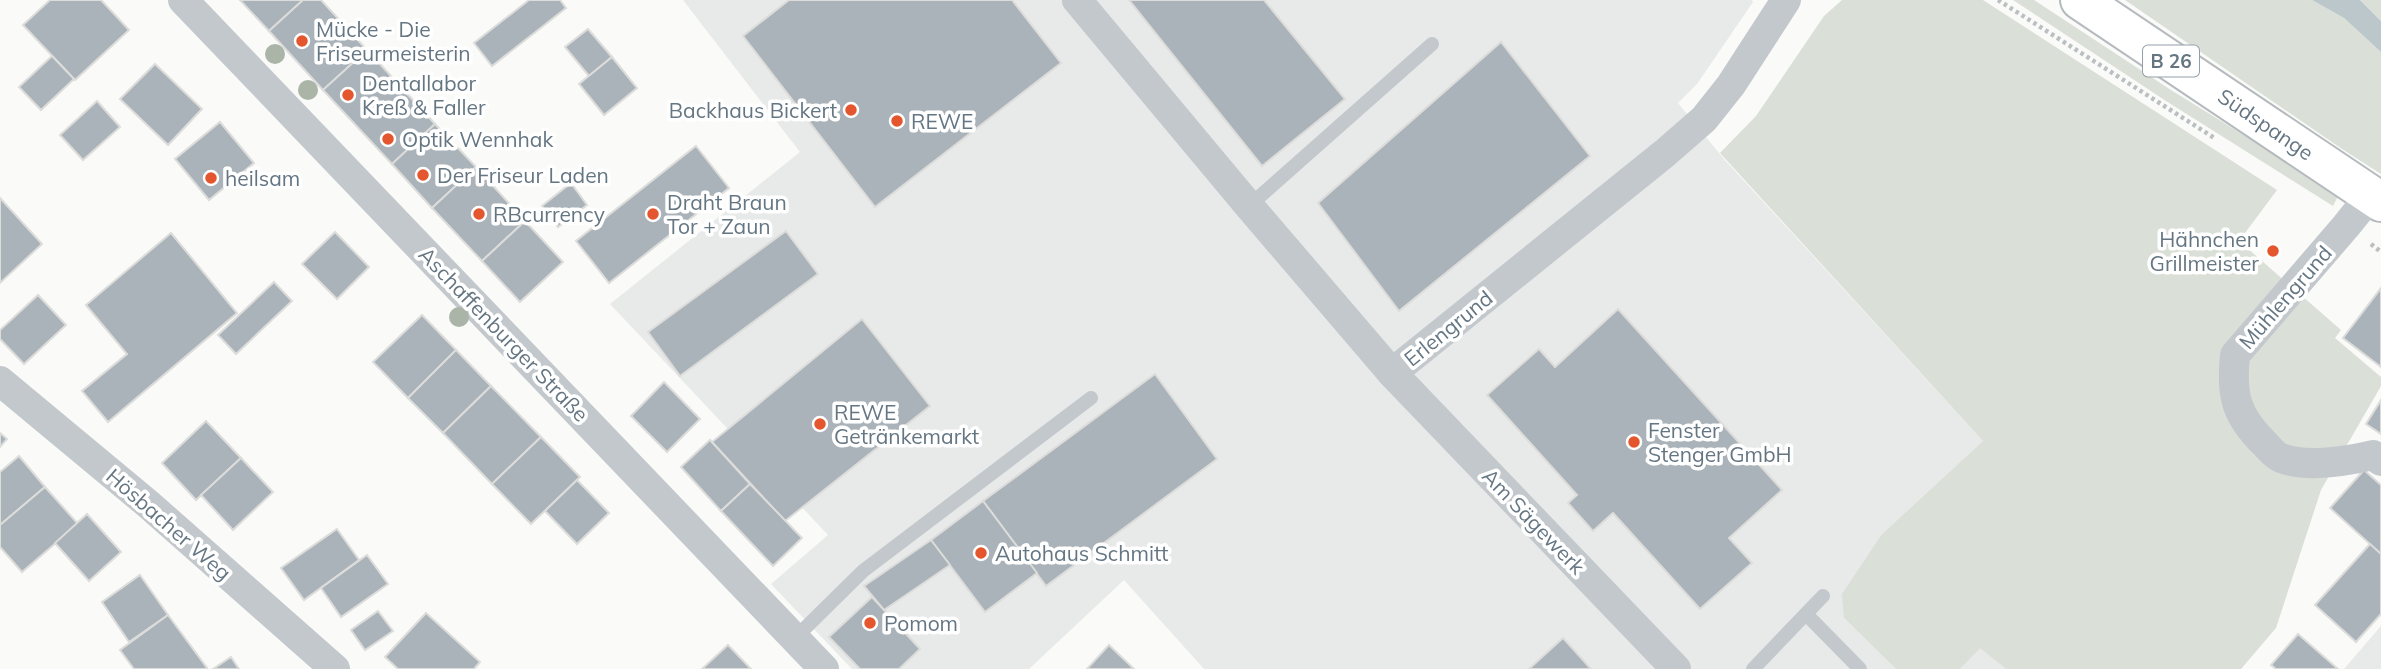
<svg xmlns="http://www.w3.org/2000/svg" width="2381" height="669" font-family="Mulish,sans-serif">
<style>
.built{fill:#e8e9e9}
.green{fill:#dadfd7}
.water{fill:#bbc7cb}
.building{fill:#aab3b9;stroke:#dcdcda;stroke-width:2}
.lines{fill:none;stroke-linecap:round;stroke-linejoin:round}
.primary-casing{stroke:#b5babe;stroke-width:42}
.path{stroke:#bbbfc2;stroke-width:4.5;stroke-dasharray:3.5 3.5;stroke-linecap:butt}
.service{stroke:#c3c8cc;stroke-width:14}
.minor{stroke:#c3c8cc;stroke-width:30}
.primary{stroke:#fff;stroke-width:38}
.tree{fill:#aab4a7}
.poi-dot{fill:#e4572e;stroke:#fff;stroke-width:2.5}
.labels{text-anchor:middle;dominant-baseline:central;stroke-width:7;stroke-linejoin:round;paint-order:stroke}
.shield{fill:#fff;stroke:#939fa8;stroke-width:2}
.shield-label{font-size:19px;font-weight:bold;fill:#657683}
.poi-label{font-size:21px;fill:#657683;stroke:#fff;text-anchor:start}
.street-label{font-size:21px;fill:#657683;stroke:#fff}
</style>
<rect width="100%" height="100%" fill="#fafaf8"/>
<g class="built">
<path d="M683 0H1752L1753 2 1697 84 1678 103 1724 159 1983 441 1882 534 1844 618 1896 669H1204L1124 580 1029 669H852L771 584 828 535 610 304 800 152Z"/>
<path d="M2381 626V669H2344Z"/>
<path d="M1980 647 2001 665 2006 669H1960Z"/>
</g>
<g class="green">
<path d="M1842 0H1983L2277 190 2239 241 2341 330 2335 338 2381 377V386L2321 490 2276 628 2241 669H2006L1980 648 1960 669H1896L1844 618 1842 594 1882 534 1983 441 1720 153 1756 116 1824 16Z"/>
<path d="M2013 0H2034L2171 90 2339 194 2333 206 2166 101Z"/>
<path d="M2125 0H2312L2344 18 2381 52V174L2342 149Z"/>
<path d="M2360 0H2381V21Z"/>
</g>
<path class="water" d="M2312 0H2360L2381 21V52L2344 18Z"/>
<g class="building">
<path d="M50 0H101L129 30 75 80 23 25Z"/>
<path d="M240 0H303L269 31Z"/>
<path d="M303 0H321L367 50 323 90 269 31Z"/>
<path d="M529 0H560L566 8 492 66 474 43Z"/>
<path d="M789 0H1012L1061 63 875 207 743 36Z"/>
<path d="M1129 0H1264L1345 99 1262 166Z"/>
<path d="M588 29 612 57 589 76 565 47Z"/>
<path d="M1501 42 1590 156 1399 311 1318 203Z"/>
<path d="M367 50 435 124 392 164 323 90Z"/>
<path d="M52 56 74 79 41 110 19 87Z"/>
<path d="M612 57 637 88 604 115 579 84Z"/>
<path d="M155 64 202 109 168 145 120 99Z"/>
<path d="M97 101 120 127 83 160 60 135Z"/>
<path d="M220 122 254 163 209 200 175 159Z"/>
<path d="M435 124 476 167 432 208 392 164Z"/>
<path d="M696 146 729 188 609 283 576 241Z"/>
<path d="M476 167 525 221 482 261 432 208Z"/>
<path d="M571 183 587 205 558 227 542 206Z"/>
<path d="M0 198 42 244 0 283Z"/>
<path d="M525 221 563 262 520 302 482 261Z"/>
<path d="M786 231 818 274 680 376 648 332Z"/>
<path d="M335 232 369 267 337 299 302 264Z"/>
<path d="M171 233 237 313 108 422 82 391 127 354 86 305Z"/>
<path d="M274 282 292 301 236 354 218 335Z"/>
<path d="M2381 288V367L2343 338Z"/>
<path d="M38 295 66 325 24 364 0 339V330Z"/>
<path d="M1618 309 1782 490 1729 538 1752 563 1700 609 1613 513 1593 531 1568 503 1577 495 1487 395 1539 349 1555 367Z"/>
<path d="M422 315 456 350 408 398 373 362Z"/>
<path d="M862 319 930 406 785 521 712 442Z"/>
<path d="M456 350 491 386 443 433 408 398Z"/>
<path d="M1155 374 1217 459 1046 586 983 501Z"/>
<path d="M664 382 700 419 667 452 631 416Z"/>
<path d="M491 386 541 437 492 484 443 433Z"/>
<path d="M2381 400V434L2366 424Z"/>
<path d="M206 421 241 458 196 500 162 463Z"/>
<path d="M0 433 7 439 0 447Z"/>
<path d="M541 437 580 477 531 524 492 484Z"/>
<path d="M710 440 750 484 721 511 681 467Z"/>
<path d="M19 456 45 487 0 525V472Z"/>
<path d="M241 458 273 492 233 530 201 495Z"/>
<path d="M2364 470 2381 485V554L2330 508Z"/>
<path d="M577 480 609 513 577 544 545 511Z"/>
<path d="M750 484 802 538 773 566 721 511Z"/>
<path d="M45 487 78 524 22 572 0 547V525Z"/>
<path d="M983 501 1037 573 985 612 931 540Z"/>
<path d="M87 514 121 552 89 581 55 543Z"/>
<path d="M337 529 359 560 304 600 281 568Z"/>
<path d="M931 540 950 565 884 610 864 586Z"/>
<path d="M2370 544 2381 554V614L2356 642 2315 605Z"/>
<path d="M367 555 388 584 341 617 321 588Z"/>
<path d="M140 575 168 615 129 642 102 602Z"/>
<path d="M872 597 920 649 899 669H860L829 637Z"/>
<path d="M378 611 393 631 365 650 351 630Z"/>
<path d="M426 613 480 662 474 669H398L385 657Z"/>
<path d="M168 615 207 668 205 669H134L120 650Z"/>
<path d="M2298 634 2338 669H2276L2271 665Z"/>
<path d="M1563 638 1591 669H1529Z"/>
<path d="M728 645 751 669H702Z"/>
<path d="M1109 645 1134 669H1087Z"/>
<path d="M231 657 239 669H213Z"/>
</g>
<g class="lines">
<defs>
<path id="primary" d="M2080 0 2381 202"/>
</defs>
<use href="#primary" class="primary-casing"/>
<g class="path">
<path d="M1998 0 2216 139"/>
<path d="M2371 244 2381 252"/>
</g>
<g class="service">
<path d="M1249 206 1432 44"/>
<path d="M1806 614 1860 669"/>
<path d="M794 639 863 571 1091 398"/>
<path d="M1753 669 1823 596"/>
</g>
<g class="minor">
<path d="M183 0 824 669"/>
<path d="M1077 0 1249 206 1392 373 1676 669"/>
<path d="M2371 195 2346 226 2235 355C2231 394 2235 415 2265 444 2269 448 2275 456 2281 458 2307 468 2348 461 2373 455L2381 461"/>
<path d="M1392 373 1665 153 1704 119 1731 85 1786 0"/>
<path d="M0 381 148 504 335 669"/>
</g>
<use href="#primary" class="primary"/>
</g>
<g class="tree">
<circle cx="275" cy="54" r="10"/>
<circle cx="308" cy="90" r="10"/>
<circle cx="459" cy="317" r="10"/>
</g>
<g class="poi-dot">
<circle cx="302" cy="41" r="7"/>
<circle cx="348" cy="95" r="7"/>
<circle cx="851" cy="110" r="7"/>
<circle cx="897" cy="121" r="7"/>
<circle cx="388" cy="139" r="7"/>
<circle cx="423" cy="175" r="7"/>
<circle cx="211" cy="178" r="7"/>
<circle cx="479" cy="214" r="7"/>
<circle cx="653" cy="214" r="7"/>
<circle cx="2273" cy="251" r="7"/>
<circle cx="820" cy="424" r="7"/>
<circle cx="1634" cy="442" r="7"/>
<circle cx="981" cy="553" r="7"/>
<circle cx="870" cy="623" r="7"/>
</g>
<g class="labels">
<rect class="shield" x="2143" y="45.5" width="56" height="31" rx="5"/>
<g class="shield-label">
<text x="2171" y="61">B 26</text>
</g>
<g class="poi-label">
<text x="316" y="29">Mücke - Die<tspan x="316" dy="24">Friseurmeisterin</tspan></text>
<text x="362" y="83">Dentallabor<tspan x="362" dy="24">Kreß &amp; Faller</tspan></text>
<text x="837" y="110" text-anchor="end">Backhaus Bickert</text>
<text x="911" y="121">REWE</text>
<text x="402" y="139">Optik Wennhak</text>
<text x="437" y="175">Der Friseur Laden</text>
<text x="225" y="178">heilsam</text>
<text x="667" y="202">Draht Braun<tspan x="667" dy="24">Tor + Zaun</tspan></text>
<text x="493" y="214">RBcurrency</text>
<text x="2259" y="239" text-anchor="end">Hähnchen<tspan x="2259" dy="24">Grillmeister</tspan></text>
<text x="834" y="412">REWE<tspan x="834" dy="24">Getränkemarkt</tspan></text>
<text x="1648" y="430">Fenster<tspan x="1648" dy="24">Stenger GmbH</tspan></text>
<text x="995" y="553">Autohaus Schmitt</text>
<text x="884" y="623">Pomom</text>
</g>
<g class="street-label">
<text transform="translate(2266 124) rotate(34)">Südspange</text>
<text transform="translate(2285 297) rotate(-49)">Mühlengrund</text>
<text transform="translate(1448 328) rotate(-39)">Erlengrund</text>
<text transform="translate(504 334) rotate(46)">Aschaffenburger Straße</text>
<text transform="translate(1534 521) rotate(46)">Am Sägewerk</text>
<text transform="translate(169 524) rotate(41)">Hösbacher Weg</text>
</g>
</g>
</svg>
